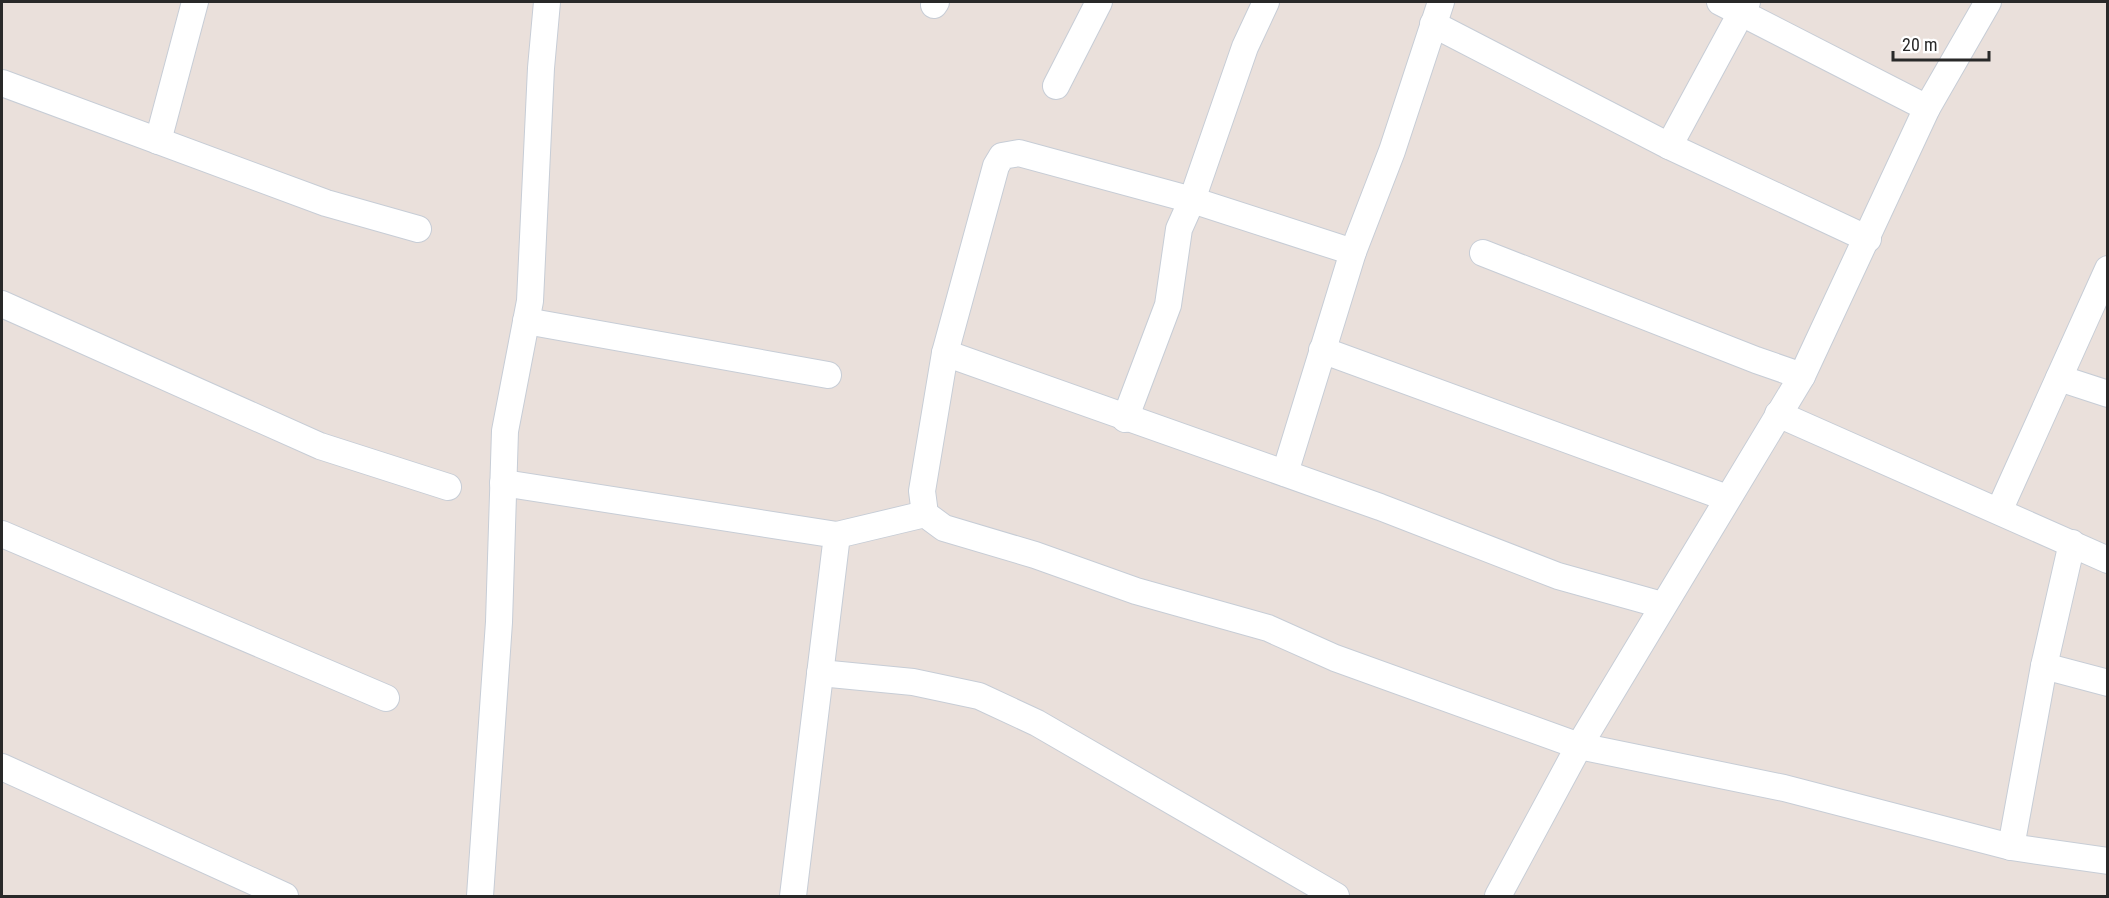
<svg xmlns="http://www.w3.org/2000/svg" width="2109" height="898" font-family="'Roboto Condensed',sans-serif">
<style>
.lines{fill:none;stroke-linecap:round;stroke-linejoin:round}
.minor-casing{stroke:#c7cdd6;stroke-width:28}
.minor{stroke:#fff;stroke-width:26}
</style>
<rect width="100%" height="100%" fill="#eae0db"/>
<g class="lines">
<defs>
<g id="minor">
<polyline points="1720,2 1927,108"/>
<polyline points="934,5 936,2"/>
<polyline points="1433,24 1669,146 1868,239"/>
<polyline points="2,83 326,203 418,229"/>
<polyline points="1056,86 1099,2"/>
<polyline points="158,141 195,2"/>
<polyline points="1669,146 1747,2"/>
<polyline points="1353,252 1192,200 1019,153 1002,156 996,166 945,353 922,491 925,514 944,528 1035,555 1136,591 1268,628 1335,658 1579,746 1784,788 2011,847 2108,861"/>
<polyline points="1483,253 1756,360 1802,376"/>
<polyline points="2,304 320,446 448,487"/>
<polyline points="526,321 828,375"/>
<polyline points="1322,350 1727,498"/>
<polyline points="945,353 1380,507 1558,576 1662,605"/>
<polyline points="2059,378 2108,394"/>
<polyline points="1778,414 2108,560"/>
<polyline points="1125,419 1168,305 1179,229 1192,200 1245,47 1266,2"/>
<polyline points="1285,473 1353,252 1392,151 1441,2"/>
<polyline points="503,483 837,535 793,896"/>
<polyline points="1999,511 2108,269"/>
<polyline points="2,534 386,698"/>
<polyline points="837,535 925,514"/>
<polyline points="2044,666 2108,683"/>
<polyline points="820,673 913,682 979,696 1037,723 1336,896"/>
<polyline points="2,767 285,896"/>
<polyline points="2011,847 2044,666 2072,543"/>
<polyline points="480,896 499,622 505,431 530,301 541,68 547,2"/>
<polyline points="1498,896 1579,746 1802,376 1927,108 1988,2"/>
</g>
</defs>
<use href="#minor" class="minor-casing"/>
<use href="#minor" class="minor"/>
</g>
<rect width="2109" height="898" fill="none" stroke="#292929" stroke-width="6"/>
<path d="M1893 51v9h96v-9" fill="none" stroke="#292929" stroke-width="3"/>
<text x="1902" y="51" font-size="18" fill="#292929" stroke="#ffffff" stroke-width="4.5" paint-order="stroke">20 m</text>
</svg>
